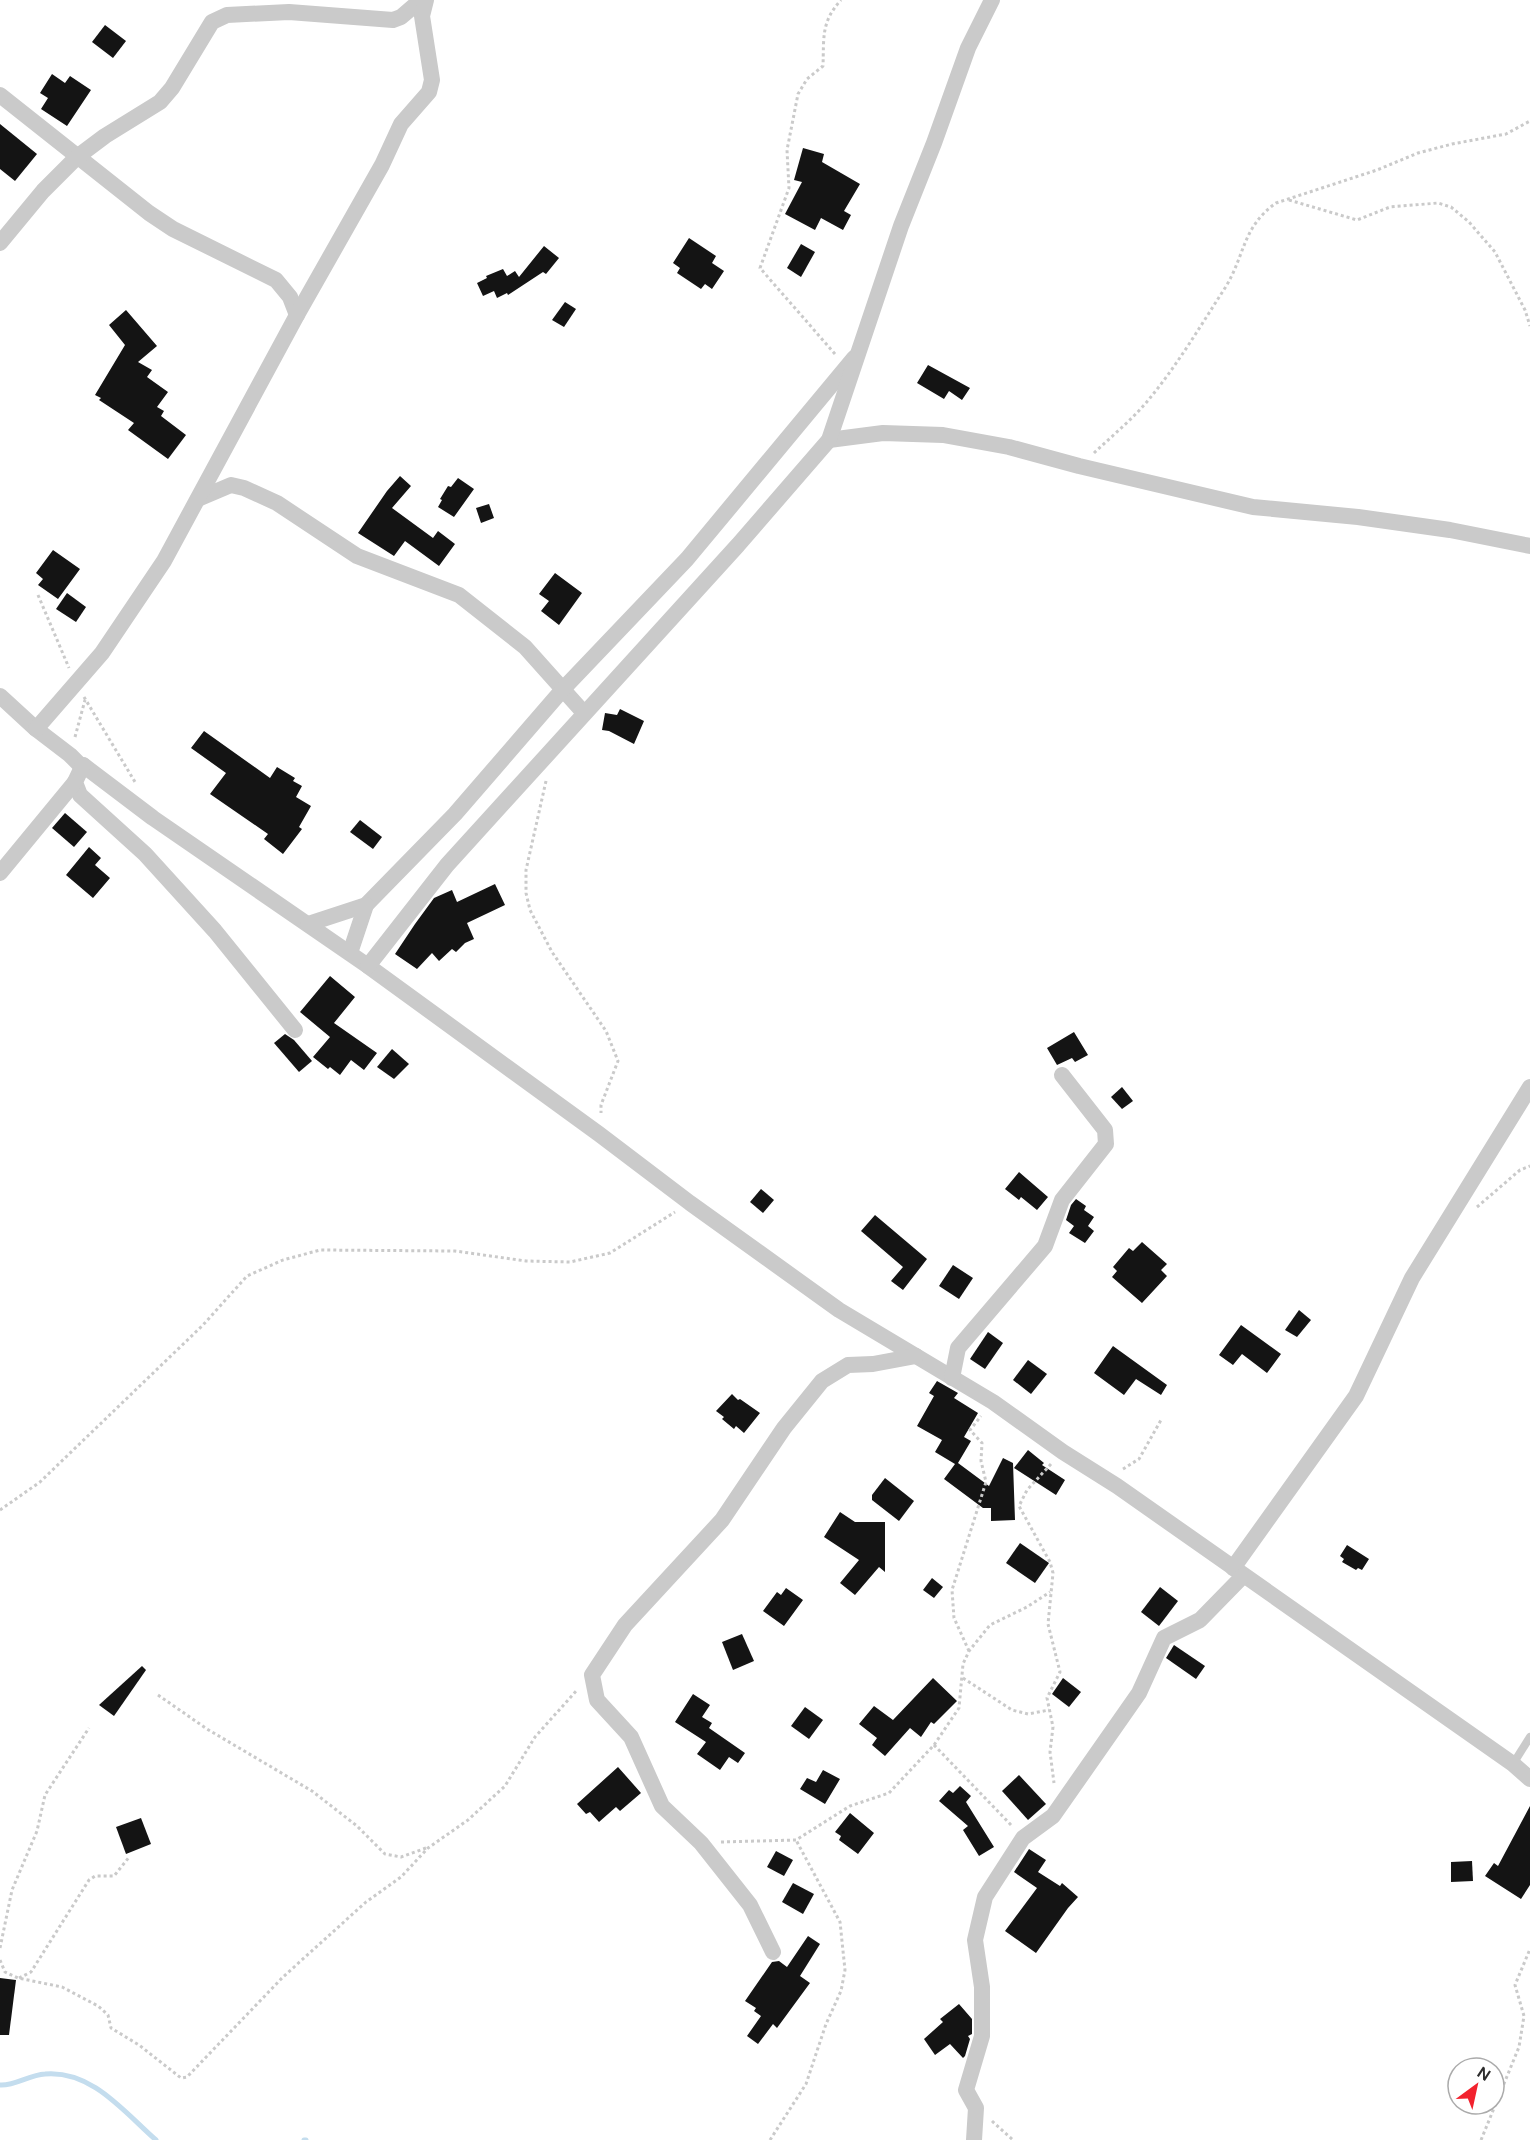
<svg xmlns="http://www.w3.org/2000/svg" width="1530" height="2140" font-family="'DM Sans',sans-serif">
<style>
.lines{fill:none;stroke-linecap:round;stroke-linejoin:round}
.stream{stroke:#c4ddee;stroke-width:5}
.building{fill:#141414}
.path{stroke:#cacaca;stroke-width:3;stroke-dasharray:3 3;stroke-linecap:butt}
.lane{stroke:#cacaca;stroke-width:8}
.street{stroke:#cacaca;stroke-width:16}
</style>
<rect width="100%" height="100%" fill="#fff"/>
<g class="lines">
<g class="stream">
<path d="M0 2085C15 2086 29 2075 45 2074 92 2070 124 2112 156 2140"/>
<polyline points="304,2140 306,2140"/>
</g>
</g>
<g class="building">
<polygon points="105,25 126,41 113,58 92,42"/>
<polygon points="52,74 65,83 70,76 91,90 67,126 41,109 48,98 40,93"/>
<polygon points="0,124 37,154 15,181 0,169"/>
<polygon points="803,148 824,154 822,162 860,184 844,211 851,215 843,230 821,218 815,230 785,214 802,182 794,180"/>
<polygon points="689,238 716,256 712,263 724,271 712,289 705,284 701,289 677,273 680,268 673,263"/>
<polygon points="801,244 815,252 801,277 787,268"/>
<polygon points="544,246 559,258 546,274 543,272 508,295 507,293 497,298 494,291 483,296 477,283 487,278 486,276 503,269 507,276 515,271 519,277"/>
<polygon points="565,302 576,309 564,327 552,320"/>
<polygon points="126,310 157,346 138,362 152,370 147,377 168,392 157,407 164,411 161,416 186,435 168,459 128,430 134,423 99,400 101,398 95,395 125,345 109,325"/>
<polygon points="928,365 970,388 962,400 949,391 944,399 917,383"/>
<polygon points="400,476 411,486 392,508 433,538 438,531 455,544 439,566 405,541 394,556 358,533 387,491"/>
<polygon points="458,478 474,489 454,517 438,507 442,500 440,499 448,486 451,487"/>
<polygon points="489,504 494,518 481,523 476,508"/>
<polygon points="53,550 80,569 58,599 38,585 43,579 36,573"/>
<polygon points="555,573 582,593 559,625 541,611 549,601 539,594"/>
<polygon points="67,593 86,607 76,622 56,609"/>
<polygon points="620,709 644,721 634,744 609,731 602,730 605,713 617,715"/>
<polygon points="204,731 270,778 277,767 295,778 293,781 302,786 296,797 311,806 299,827 302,829 283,854 264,839 268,834 210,794 226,773 191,748"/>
<polygon points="65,813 87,832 74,847 52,828"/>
<polygon points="360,820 382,837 373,849 350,832"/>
<polygon points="89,847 101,858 95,865 110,878 93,898 66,875"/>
<polygon points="495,884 505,905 467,923 474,939 465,943 456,952 452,949 439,961 432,953 417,969 395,954 415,924 434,898 452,890 457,902"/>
<polygon points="330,976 355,997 334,1023 377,1053 364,1070 351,1060 340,1075 330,1067 328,1069 313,1057 330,1037 300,1012"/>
<polygon points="1074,1032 1088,1055 1075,1062 1072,1058 1057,1065 1047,1048"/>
<polygon points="285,1034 294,1040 312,1061 299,1072 274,1043"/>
<polygon points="392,1049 409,1064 394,1079 377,1067"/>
<polygon points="1122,1087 1133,1101 1122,1109 1111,1097"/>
<polygon points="1019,1172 1048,1197 1037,1210 1021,1197 1019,1200 1005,1189"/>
<polygon points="761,1189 774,1200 763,1213 750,1202"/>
<polygon points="1076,1199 1086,1206 1084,1210 1094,1217 1088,1226 1094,1231 1085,1243 1069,1233 1074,1226 1066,1220 1071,1205"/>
<polygon points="875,1215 927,1259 903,1290 891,1281 903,1267 861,1231"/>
<polygon points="1142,1242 1167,1264 1161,1270 1167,1276 1142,1303 1112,1277 1117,1271 1113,1267 1129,1248 1133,1251"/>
<polygon points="953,1265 973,1278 959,1299 939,1286"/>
<polygon points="1299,1310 1311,1320 1297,1337 1285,1330"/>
<polygon points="1241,1325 1281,1354 1267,1373 1242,1354 1233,1365 1219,1355"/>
<polygon points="988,1332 1003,1343 985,1369 970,1359"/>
<polygon points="1113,1346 1167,1385 1161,1395 1136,1379 1124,1395 1094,1373"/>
<polygon points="1028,1360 1047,1374 1031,1394 1013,1380"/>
<polygon points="937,1381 958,1393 954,1398 978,1413 964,1437 971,1441 958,1463 989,1486 1003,1458 1013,1463 1015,1520 991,1521 991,1508 983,1508 944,1479 955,1464 935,1452 942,1440 917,1426 934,1396 929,1393"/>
<polygon points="732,1394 738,1400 740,1399 760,1413 744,1433 736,1426 734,1429 722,1419 724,1417 716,1411"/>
<polygon points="1028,1450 1044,1463 1042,1465 1065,1480 1056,1495 1014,1468"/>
<polygon points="885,1478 914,1501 899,1521 872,1500 872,1495"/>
<polygon points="840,1512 855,1522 885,1522 885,1572 879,1567 855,1595 840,1583 859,1560 824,1537"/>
<polygon points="1020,1543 1049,1563 1035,1583 1006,1563"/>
<polygon points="1347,1545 1369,1559 1362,1570 1358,1568 1356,1570 1342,1562 1344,1559 1340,1556"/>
<polygon points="932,1578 943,1587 934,1598 923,1590"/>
<polygon points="1160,1587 1178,1601 1159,1626 1141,1612"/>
<polygon points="786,1588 803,1600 784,1626 763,1611 777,1592 781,1595"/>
<polygon points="742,1634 754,1661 733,1670 722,1642"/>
<polygon points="1174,1645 1205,1666 1196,1679 1166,1658"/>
<polygon points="142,1666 146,1670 114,1716 99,1705"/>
<polygon points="933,1678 957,1701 934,1724 931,1722 921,1737 910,1728 885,1756 872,1745 877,1738 859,1724 874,1706 893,1720"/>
<polygon points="1063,1678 1081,1692 1069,1707 1052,1694"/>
<polygon points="693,1694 710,1705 702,1717 712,1723 709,1728 745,1753 738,1763 729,1757 720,1770 697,1754 706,1742 675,1722"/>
<polygon points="805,1707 823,1720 809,1739 791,1726"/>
<polygon points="618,1767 641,1793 620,1811 616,1807 599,1822 590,1812 586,1814 577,1804"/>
<polygon points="823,1770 840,1779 825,1804 800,1789 807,1778 816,1782"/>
<polygon points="1019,1775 1046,1804 1028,1820 1002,1791"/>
<polygon points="960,1786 971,1796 966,1802 994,1847 979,1856 963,1830 968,1826 939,1801 949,1790 953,1793"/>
<polygon points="1530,1806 1530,1885 1521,1899 1485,1876 1494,1863 1498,1866"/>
<polygon points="850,1813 874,1833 858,1854 839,1840 841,1836 835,1832"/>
<polygon points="141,1818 151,1844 126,1854 116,1827"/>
<polygon points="1029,1849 1046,1860 1038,1872 1060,1886 1062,1883 1078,1897 1068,1908 1036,1953 1005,1931 1037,1888 1014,1872"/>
<polygon points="776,1851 793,1860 784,1876 767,1867"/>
<polygon points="1472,1861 1473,1881 1451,1882 1451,1862"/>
<polygon points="793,1883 814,1894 803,1914 782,1902"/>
<polygon points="808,1936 820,1944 800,1976 810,1983 777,2028 773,2024 758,2044 747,2036 761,2016 754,2011 756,2008 745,2001 772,1962 779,1961 787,1967"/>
<polygon points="0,1978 16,1980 9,2035 0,2035"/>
<polygon points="959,2004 972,2019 972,2034 968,2036 970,2039 965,2056 963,2058 950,2044 935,2055 924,2039 943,2022 940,2019"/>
</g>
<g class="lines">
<g class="path">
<polyline points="1289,200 1357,220 1390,207 1438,203 1451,207 1469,222 1495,252 1525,310 1530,326"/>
<path d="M835 354 760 268 789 188 787 150 798 94 807 79 823 66C824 37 821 22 841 0"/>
<path d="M1094 453C1113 435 1134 418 1150 398 1178 364 1201 325 1225 288 1245 256 1242 227 1276 203L1377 170 1418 153 1452 144 1506 134 1530 121"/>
<polyline points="38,595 69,668"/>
<polyline points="84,697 135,782"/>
<polyline points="75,737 85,700"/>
<polyline points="546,781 526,870 526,893 530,910 552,952 606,1031 618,1061 601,1105 601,1113"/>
<polyline points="1477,1207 1520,1170 1530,1166"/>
<polyline points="1051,1464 1027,1490 1019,1506 1050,1562 1053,1573 1048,1624 1060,1672 1047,1698 1053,1727 1050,1752 1054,1783"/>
<polyline points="1123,1469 1139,1459 1161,1420"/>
<polyline points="0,1510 40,1482 203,1325 247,1276 283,1260 320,1250 455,1251 526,1261 570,1262 610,1253 675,1212"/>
<polyline points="969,1651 954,1618 952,1590 986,1482 981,1461 982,1443 970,1430 981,1416"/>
<polyline points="963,1678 1012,1710 1028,1714 1049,1710"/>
<polyline points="158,1695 207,1729 312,1791 357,1826 385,1854 401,1857 426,1848"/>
<polyline points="934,1745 1012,1826"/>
<polyline points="721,1842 796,1840 850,1806 889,1793 934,1745 959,1708 963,1664 969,1651 990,1625 1027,1607 1050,1592"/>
<polyline points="0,1948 12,1890 37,1831 45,1795 89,1728"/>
<polyline points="0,1960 5,1972 18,1978 62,1987 98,2006 108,2015 111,2028 139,2045 181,2078 187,2077 283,1977 366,1902 401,1877 428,1848 468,1820 505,1786 535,1737 577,1690"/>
<polyline points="19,1978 31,1972 89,1880 95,1876 114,1876 130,1856"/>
<polyline points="992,2121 1013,2140"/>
<polyline points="770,2140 806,2084 826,2024 841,1991 845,1970 840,1922 796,1840"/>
<polyline points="1481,2140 1519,2047 1524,2016 1515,1985 1530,1949"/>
</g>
<polyline class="lane" points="1513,1764 1530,1737"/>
<g class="street">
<polyline points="0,95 149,213 173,229 276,280 290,297 297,315"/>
<polyline points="0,243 43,191 77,157 105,136 160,102 172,88 212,22 227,15 289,12 393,20 401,17 421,0"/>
<polyline points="829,440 883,433 943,435 1009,447 1079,466 1253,507 1358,517 1450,530 1530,546"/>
<polyline points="198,499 231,485 244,488 277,503 357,556 459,595 525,647 584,713"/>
<polyline points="0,696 36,729 70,755 81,766 83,765 153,818 368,966 599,1134 690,1203 839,1310 993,1402 1063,1452 1117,1486 1513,1764 1530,1779"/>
<polyline points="36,729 102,653 164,561 297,315 382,165 401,124 429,92 432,80 422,16 426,0"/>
<polyline points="83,765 75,782 80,795 145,854 215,931 295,1030"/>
<polyline points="0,873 75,782"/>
<polyline points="308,924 366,905 455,814 564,688 687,559 854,358"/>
<polyline points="350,953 366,905"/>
<polyline points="368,966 447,865 738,545 829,440 901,226 934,143 968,48 992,0"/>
<polyline points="952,1378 958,1348 1045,1246 1062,1200 1106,1144 1105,1130 1062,1075"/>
<polyline points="1233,1568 1356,1396 1412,1278 1530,1087"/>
<polyline points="773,1952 750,1905 701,1843 662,1806 631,1737 597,1700 592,1675 625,1625 722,1520 784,1428 822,1381 848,1365 873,1364 916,1356"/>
<polyline points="974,2140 976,2108 966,2090 982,2036 982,1987 975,1940 985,1897 1023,1838 1053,1816 1139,1693 1164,1638 1200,1620 1243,1576"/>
</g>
</g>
<g transform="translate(1476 2086) rotate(33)"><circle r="28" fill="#ffffff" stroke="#ababab" stroke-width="1.5"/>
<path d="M0-4.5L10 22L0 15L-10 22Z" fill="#f2222e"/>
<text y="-9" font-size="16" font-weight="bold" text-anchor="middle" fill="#2d2d2d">N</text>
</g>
</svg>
